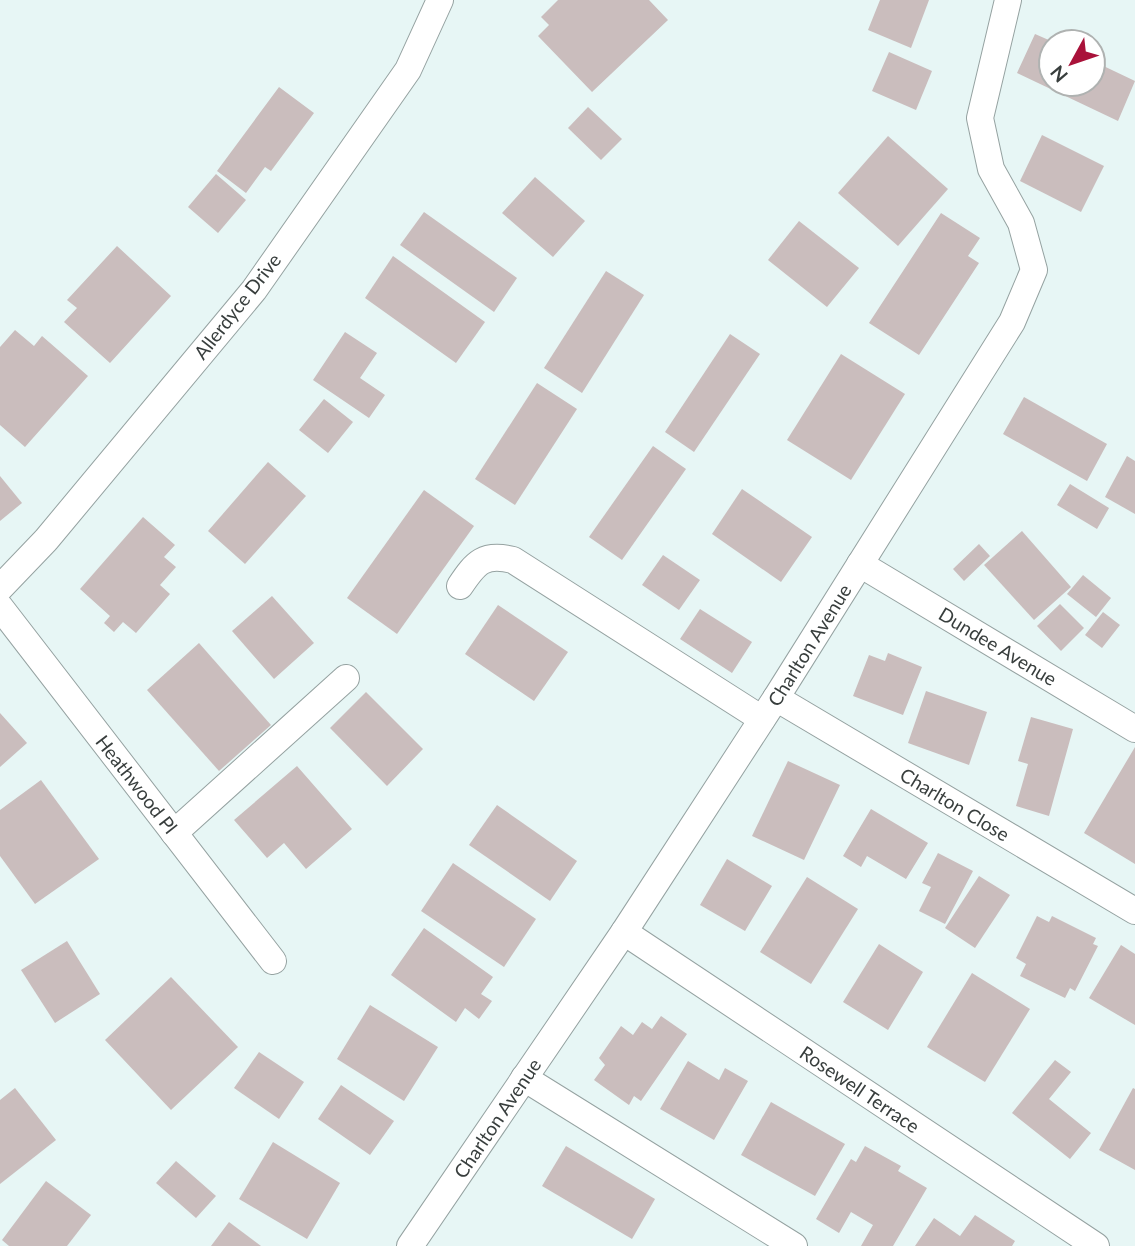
<svg xmlns="http://www.w3.org/2000/svg" width="1135" height="1246" font-family="Lato,sans-serif">
<style>
.building{fill:#cabdbd}
.lines{fill:none;stroke-linecap:round;stroke-linejoin:round}
.street-casing{stroke:#95a2a1;stroke-width:28}
.street{stroke:#fff;stroke-width:26}
.labels{text-anchor:middle;dominant-baseline:central;stroke-width:5;stroke-linejoin:round;paint-order:stroke}
.street-label{font-size:19px;fill:#383e3d;stroke:#fff}
</style>
<rect width="100%" height="100%" fill="#e7f6f5"/>
<g class="building">
<polygon points="558,0 649,0 668,20 592,92 538,36 549,25 541,17"/>
<polygon points="880,0 929,0 911,48 868,30"/>
<polygon points="1035,34 1051,41 1051,84 1093,84 1093,61 1135,81 1118,121 1017,73"/>
<polygon points="889,52 932,71 916,110 872,91"/>
<polygon points="279,87 314,113 271,171 265,167 246,193 217,171"/>
<polygon points="588,107 622,139 601,160 568,128"/>
<polygon points="1042,135 1104,166 1081,212 1020,181"/>
<polygon points="888,136 948,189 898,246 838,193"/>
<polygon points="216,174 246,200 218,233 188,207"/>
<polygon points="535,177 585,221 553,257 502,213"/>
<polygon points="424,212 517,278 494,312 400,245"/>
<polygon points="941,213 980,238 968,256 979,263 919,355 869,323"/>
<polygon points="799,221 859,268 827,307 768,260"/>
<polygon points="117,246 171,296 110,363 64,322 77,308 67,300"/>
<polygon points="393,256 485,322 456,363 365,298"/>
<polygon points="606,271 644,295 582,393 544,368"/>
<polygon points="15,330 34,346 42,336 88,376 25,447 0,425 0,347"/>
<polygon points="345,332 377,353 360,378 385,395 369,418 313,380"/>
<polygon points="730,334 760,354 694,452 665,432"/>
<polygon points="841,354 905,394 851,480 787,440"/>
<polygon points="537,383 577,409 515,505 475,479"/>
<polygon points="1024,397 1107,444 1087,481 1003,434"/>
<polygon points="324,399 353,422 328,453 299,430"/>
<polygon points="653,446 686,469 622,560 589,537"/>
<polygon points="1127,456 1135,461 1135,514 1105,497"/>
<polygon points="268,462 306,496 245,564 208,531"/>
<polygon points="0,476 22,503 0,521"/>
<polygon points="1070,484 1109,508 1097,529 1057,505"/>
<polygon points="742,489 812,537 781,582 712,534"/>
<polygon points="424,490 474,526 397,634 347,598"/>
<polygon points="143,517 175,545 164,557 176,567 160,585 170,594 136,633 123,622 114,632 104,623 110,616 80,589"/>
<polygon points="1022,531 1071,587 1034,620 984,565"/>
<polygon points="979,544 990,556 964,581 953,569"/>
<polygon points="663,555 700,580 679,610 642,585"/>
<polygon points="1083,575 1111,598 1096,617 1067,594"/>
<polygon points="272,596 314,643 274,679 232,631"/>
<polygon points="1060,604 1084,628 1061,651 1037,626"/>
<polygon points="498,605 568,652 534,701 465,654"/>
<polygon points="700,609 752,642 732,673 680,639"/>
<polygon points="1103,612 1120,625 1102,648 1085,635"/>
<polygon points="199,643 271,725 219,771 147,690"/>
<polygon points="888,653 922,667 903,715 853,696 869,655 885,661"/>
<polygon points="926,691 987,712 969,765 908,743"/>
<polygon points="366,692 423,749 387,786 330,728"/>
<polygon points="0,713 27,743 0,767"/>
<polygon points="1031,717 1073,729 1049,816 1016,806 1028,764 1018,761"/>
<polygon points="1135,747 1135,864 1084,833"/>
<polygon points="788,761 840,785 804,860 752,836"/>
<polygon points="297,766 352,829 306,869 284,843 267,858 234,820"/>
<polygon points="41,780 99,859 35,904 0,856 0,810"/>
<polygon points="497,805 577,861 550,901 469,845"/>
<polygon points="871,809 928,843 906,879 867,856 861,867 843,856"/>
<polygon points="938,853 973,871 945,924 919,911 931,887 922,883"/>
<polygon points="727,859 772,886 745,931 700,905"/>
<polygon points="453,863 536,919 504,967 421,911"/>
<polygon points="979,876 1010,895 975,948 945,928"/>
<polygon points="807,877 858,909 811,984 760,952"/>
<polygon points="1037,916 1049,922 1052,916 1096,938 1093,944 1098,946 1075,991 1070,988 1065,998 1020,976 1026,964 1016,958"/>
<polygon points="424,928 493,977 481,994 492,1001 479,1019 465,1008 456,1022 391,975"/>
<polygon points="67,941 100,994 55,1023 21,970"/>
<polygon points="879,944 923,972 888,1030 843,1002"/>
<polygon points="1121,945 1135,954 1135,1025 1089,998"/>
<polygon points="972,973 1030,1009 985,1082 927,1047"/>
<polygon points="171,977 238,1047 171,1110 105,1040"/>
<polygon points="370,1005 438,1047 404,1101 337,1059"/>
<polygon points="661,1016 687,1034 641,1101 634,1096 629,1105 594,1080 605,1065 599,1058 621,1026 633,1035 642,1022 652,1029"/>
<polygon points="259,1052 304,1082 279,1119 234,1088"/>
<polygon points="1055,1060 1071,1072 1049,1099 1091,1133 1070,1159 1012,1113"/>
<polygon points="688,1061 719,1080 725,1068 748,1081 714,1140 660,1109"/>
<polygon points="341,1085 394,1121 370,1155 318,1119"/>
<polygon points="15,1088 56,1140 0,1184 0,1100"/>
<polygon points="1133,1088 1135,1089 1135,1170 1099,1150"/>
<polygon points="771,1102 845,1144 815,1196 741,1155"/>
<polygon points="273,1142 340,1183 307,1239 239,1199"/>
<polygon points="566,1146 655,1199 632,1239 542,1186"/>
<polygon points="865,1146 901,1166 898,1171 927,1188 893,1246 861,1246 873,1225 851,1212 839,1233 816,1219 851,1159 856,1162"/>
<polygon points="176,1161 216,1196 196,1218 156,1183"/>
<polygon points="46,1181 91,1215 67,1246 9,1246 2,1240"/>
<polygon points="975,1215 1015,1241 1012,1246 915,1246 934,1218 960,1236"/>
<polygon points="229,1222 261,1246 211,1246"/>
</g>
<g class="lines">
<defs>
<g id="street">
<polyline points="860,564 1135,729"/>
<path d="M460 586C476 562 484 553 513 560L762 719"/>
<polyline points="0,588 46,540 254,290 408,70 440,0"/>
<polyline points="0,607 273,961"/>
<polyline points="776,698 1135,911"/>
<polyline points="174,833 346,678"/>
<polyline points="624,932 1096,1246"/>
<polyline points="524,1078 794,1246"/>
<polyline points="410,1246 624,932 776,698 1012,322 1034,270 1021,223 991,169 980,118 1008,0"/>
</g>
</defs>
<use href="#street" class="street-casing"/>
<use href="#street" class="street"/>
</g>
<g class="labels">
<g class="street-label">
<text transform="translate(237 306) rotate(-52)">Allerdyce Drive</text>
<text transform="translate(809 645) rotate(-58)">Charlton Avenue</text>
<text transform="translate(998 646) rotate(31)">Dundee Avenue</text>
<text transform="translate(137 784) rotate(52)">Heathwood Pl</text>
<text transform="translate(955 804) rotate(31)">Charlton Close</text>
<text transform="translate(860 1089) rotate(34)">Rosewell Terrace</text>
<text transform="translate(497 1118) rotate(-56)">Charlton Avenue</text>
</g>
</g>
<g transform="translate(1072 63) rotate(230)"><circle r="33" fill="#ffffff" stroke="#afb2b1" stroke-width="2"/>
<path d="M0-5L12 26L0 18L-12 26Z" fill="#a9123a"/>
<text y="-10" font-size="19" font-weight="bold" text-anchor="middle" fill="#383e3d">N</text>
</g>
</svg>
